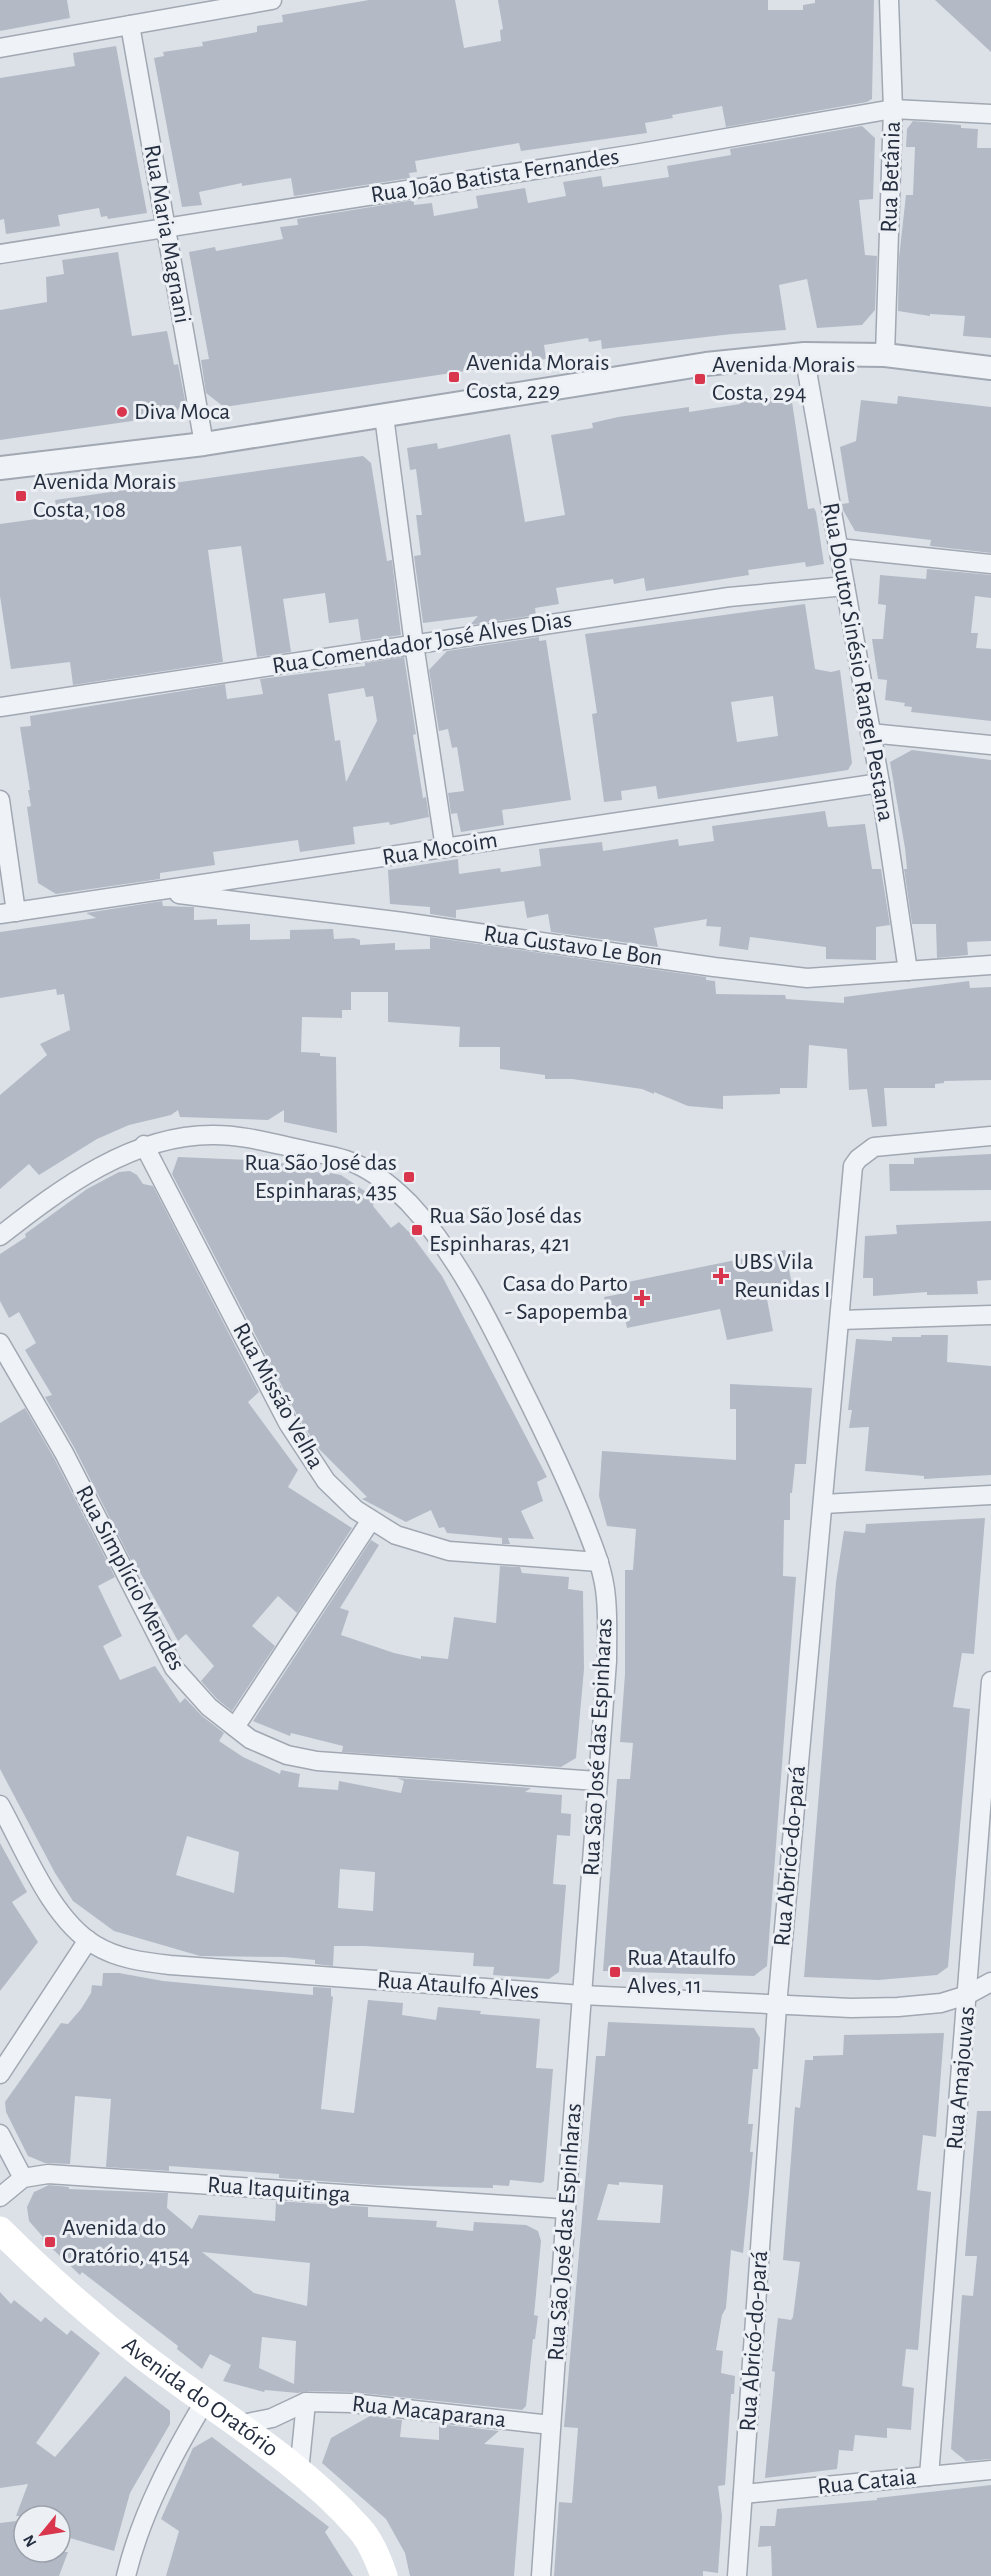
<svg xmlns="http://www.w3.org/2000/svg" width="991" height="2576" font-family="'Alegreya Sans',sans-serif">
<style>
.building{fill:#b3bac5;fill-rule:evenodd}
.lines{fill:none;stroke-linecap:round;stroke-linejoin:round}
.minor-casing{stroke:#a1a8b2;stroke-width:21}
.tertiary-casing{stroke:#a1a8b2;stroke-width:26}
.minor{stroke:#eff2f6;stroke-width:18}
.tertiary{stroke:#eff2f6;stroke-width:22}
.secondary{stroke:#fff;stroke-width:27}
.poi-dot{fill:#d9354d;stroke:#ecf0f5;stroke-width:2}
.labels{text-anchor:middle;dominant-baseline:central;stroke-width:6;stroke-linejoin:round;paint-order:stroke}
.street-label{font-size:24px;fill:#252e3f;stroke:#ecf0f5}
.poi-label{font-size:24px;fill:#252e3f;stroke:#ecf0f5;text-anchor:start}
</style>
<rect width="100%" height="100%" fill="#dce1e8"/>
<g class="building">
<polygon points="0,0 67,0 70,18 0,31"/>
<polygon points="369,0 455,0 464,48 501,41 500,30 503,29 498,0 768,0 768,10 803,10 803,5 815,3 815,0 874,0 872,99 867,102 726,127 722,106 672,115 673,118 645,123 647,133 521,151 519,143 415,161 417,172 409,173 410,178 294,196 291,178 242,186 242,183 199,192 202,205 182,207 154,58 164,56 163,52 203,46 202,42 257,32 257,26 283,22 282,15"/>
<polygon points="935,0 991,0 991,52 962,25"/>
<polygon points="116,46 147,213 108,219 107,216 101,217 99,208 58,215 60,226 6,234 4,219 0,220 0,78 75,66 73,53"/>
<polygon points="913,121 961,125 961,128 978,129 977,148 991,148 991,338 963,336 965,316 930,314 930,316 898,311 899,258 906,195 913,195 915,147 906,147 907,129"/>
<polygon points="862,126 875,138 873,199 859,200 865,255 877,256 875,310 862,325 817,328 807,279 779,285 786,330 732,334 602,349 601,340 589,342 588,338 544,345 546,359 224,407 206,393 201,360 209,359 189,252 215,247 216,251 283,239 280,227 298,225 297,219 414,200 414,205 432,203 434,216 478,208 476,196 525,188 528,203 566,196 563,182 601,176 603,187 669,177 667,166 731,155 730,149"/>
<polygon points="118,252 132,336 167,331 174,365 178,364 185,400 174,415 0,440 0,310 47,302 46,277 64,274 62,260"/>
<polygon points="791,395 808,509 814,508 816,512 824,564 806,567 805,562 748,570 749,575 646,591 644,578 614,584 613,579 556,588 559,604 535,608 536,615 470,625 478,616 423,623 414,556 421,555 416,515 422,515 416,469 410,470 407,448 437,443 438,449 510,434 525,522 565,515 551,435 593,428 592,423 618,417 689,407 689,412 740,404 740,400"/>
<polygon points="898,396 991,407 991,553 930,546 931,540 855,531 843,510 842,504 849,503 840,447 856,441 861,400 897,404"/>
<polygon points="363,456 371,463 387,561 392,560 401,635 361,641 358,619 329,623 325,593 283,599 291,652 257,657 241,546 208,550 223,662 73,685 70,662 11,669 0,596 0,524 58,516 55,500"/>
<polygon points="927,569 991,575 991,598 975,596 971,633 978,633 976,648 991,649 991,721 911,712 912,707 904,706 905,703 885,700 887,680 878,679 872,639 883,639 886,605 878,604 880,575 926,579"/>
<path d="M805 604 815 669 831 672 840 670 852 763 848 770 658 799 656 786 621 791 622 800 604 802 592 714 597 713 585 634ZM773 696 778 736 737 742 731 702Z"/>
<polygon points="539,637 539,641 546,640 571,800 502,810 504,825 461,832 457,813 451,814 448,793 464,791 457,747 452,748 448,729 439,731 429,670 447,651"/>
<path d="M404 657 416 734 413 735 423 798 426 797 429 817 390 825 389 822 353 827 355 844 300 852 298 840 213 852 215 865 160 873V879L56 894 38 883 27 807 31 806 28 790H30L20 727 31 726 30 716 225 684 227 699 263 694 260 679 365 666V663ZM364 688 366 697 373 696 377 721 346 782 340 740 335 741 328 694Z"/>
<polygon points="912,750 991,760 991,941 967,942 968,955 937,958 936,924 912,924 904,869 907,869 905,848 890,762"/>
<polygon points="825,811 828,827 865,824 872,869 881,869 890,925 876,927 876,960 826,959 826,947 750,937 748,950 719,946 721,927 706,926 707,919 654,928 658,947 551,932 548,914 527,918 524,901 456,910 456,918 430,914 430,907 390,904 388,870 458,859 459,874 500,868 501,872 541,866 539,849 602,842 603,851 678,839 679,846 714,841 712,826"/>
<polygon points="162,901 163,906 194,907 194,920 217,919 217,925 250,924 250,940 290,939 290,930 333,929 334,939 354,938 360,940 360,945 395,943 395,950 430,949 430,937 706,977 706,980 715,981 716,994 785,995 786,999 844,1003 844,997 969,981 970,988 991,987 991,1080 944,1081 944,1083 935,1084 935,1088 884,1088 887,1126 872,1127 867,1089 849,1090 847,1049 809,1045 807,1088 780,1088 780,1094 723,1096 723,1109 688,1106 654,1092 654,1094 642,1089 572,1079 545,1079 545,1075 500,1069 500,1047 459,1047 460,1027 388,1022 388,992 351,992 351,1010 342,1010 342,1018 302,1017 301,1052 320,1053 320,1056 336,1057 337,1133 284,1122 284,1110 268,1120 180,1117 178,1110 171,1115 129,1125 97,1139 39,1175 29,1164 0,1189 0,1095 47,1055 40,1044 70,1030 64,994 57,995 56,989 0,998 0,932 96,918 86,913"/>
<polygon points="991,1154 991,1190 890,1191 889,1164 914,1164 914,1158"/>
<polygon points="178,1157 273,1161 329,1175 330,1173 341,1175 375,1198 373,1206 391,1228 399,1222 410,1233 442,1276 547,1477 537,1482 543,1501 521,1511 534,1539 508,1538 510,1544 502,1544 502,1538 447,1533 444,1527 439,1528 431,1510 406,1522 362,1499 367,1497 319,1449 298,1417 172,1174"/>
<polygon points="130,1171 137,1175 143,1184 153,1186 259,1392 248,1402 298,1470 288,1487 352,1528 297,1613 278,1596 252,1626 275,1646 232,1711 217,1699 201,1681 214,1666 186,1634 178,1641 136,1565 134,1566 74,1447 45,1397 52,1395 25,1350 36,1343 19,1312 9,1318 0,1301 0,1254 26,1237 25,1234 87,1189 119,1172"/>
<polygon points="991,1221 991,1280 977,1281 978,1294 927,1295 927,1292 873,1296 873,1278 863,1278 865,1236 897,1234 896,1225"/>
<polygon points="785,1250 794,1294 767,1299 773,1331 727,1340 720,1309 627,1328 625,1318 609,1321 604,1297 620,1294 618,1284"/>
<polygon points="921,1335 948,1335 947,1362 991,1366 991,1475 924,1479 924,1476 865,1471 869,1427 849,1428 852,1410 848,1410 856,1339 892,1341 892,1337 921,1337"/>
<polygon points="730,1384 812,1388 806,1464 795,1464 792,1493 790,1493 790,1520 784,1520 783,1576 796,1577 767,1966 754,1976 603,1971 617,1779 630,1779 633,1743 620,1742 625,1674 625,1570 633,1570 636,1529 607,1526 599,1496 602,1451 736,1460 736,1409 730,1409"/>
<path d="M25 1408 54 1458 115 1577 98 1586 122 1636 103 1646 120 1680 155 1666 180 1703 185 1698 202 1716 224 1733 219 1741 243 1757 280 1774 281 1770 300 1774 298 1787 338 1790 339 1781 401 1793 404 1781 397 1778 531 1788 525 1792 562 1795 561 1813 571 1814 570 1836 557 1835 553 1884 566 1885 559 1972 549 1979 493 1975 494 1967 473 1966 474 1953 365 1946H334L333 1966 315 1964V1960L284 1957 200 1956 114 1931 73 1901 55 1873 0 1769V1423ZM187 1836 239 1852 234 1893 176 1875ZM340 1869 375 1872 373 1911 338 1908Z"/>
<polygon points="985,1518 974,1654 962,1653 953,1707 970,1709 948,1967 937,1975 878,1980 804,1977 836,1582 844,1531 865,1533 866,1524"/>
<polygon points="371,1540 379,1545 340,1608 349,1611 341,1635 394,1653 421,1659 421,1656 448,1659 454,1617 496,1623 500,1566 520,1567 522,1573 569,1577 568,1589 583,1591 584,1669 576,1758 561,1767 342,1752 343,1746 291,1733 290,1736 253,1721"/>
<polygon points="0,1843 27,1892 12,1902 38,1942 0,1991"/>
<polygon points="103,1973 119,1973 163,1981 313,1995 313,1987 331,1988 331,1996 333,1997 321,2109 354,2113 368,2000 403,2003 402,2015 436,2020 438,2007 481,2011 480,2014 540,2019 536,2068 553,2069 544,2181 541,2183 510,2180 509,2186 493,2185 493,2188 376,2185 279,2178 279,2174 169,2166 169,2171 106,2167 111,2099 75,2096 70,2164 45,2163 28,2156 6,2112 5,2102 61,2023 68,2024 81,2009 91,1993 92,1985 102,1986"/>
<path d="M608 2022 754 2028 760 2038 758 2069H753L748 2124H753L750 2152H753L743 2253 731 2250 726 2308 722 2315 716 2350 723 2351 721 2373 735 2376 734 2394H731L725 2485 718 2486 722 2516 718 2573 703 2571V2576H554L559 2502 572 2503 578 2428 564 2427 596 2056H605ZM619 2182 663 2185 660 2223 597 2220 608 2184 619 2185Z"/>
<polygon points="944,2033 936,2137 923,2135 917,2190 931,2192 918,2350 906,2349 902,2386 914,2388 911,2430 887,2428 887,2438 855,2435 853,2451 839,2450 837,2469 765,2478 775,2372 772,2371 778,2318 791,2320 793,2317 800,2262 783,2260 795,2107 800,2108 805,2060 813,2060 813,2056 843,2055 844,2035"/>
<polygon points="977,2111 991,2111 991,2459 966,2461 951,2449 962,2295 973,2296 977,2256 965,2256"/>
<path d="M49 2185 69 2187V2189L168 2193 167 2208 192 2229 199 2215 275 2221 276 2201 368 2207V2217L437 2221 436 2227 473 2231 474 2222 526 2225 538 2231 541 2241 534 2315 538 2316 535 2339H533L526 2406 522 2410 352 2392 306 2391 298 2393 265 2390 264 2392 223 2381 231 2365 210 2354 202 2369 177 2349 178 2346 82 2272 80 2275 42 2239 43 2237 29 2221 27 2207 34 2192ZM202 2252 310 2263 307 2306 254 2293ZM262 2337 296 2341 294 2384 259 2368Z"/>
<polygon points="0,2292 11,2304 14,2300 41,2322 45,2317 67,2335 71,2330 100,2353 36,2443 55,2457 125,2376 170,2411 170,2424 130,2493 114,2551 60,2535 60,2516 16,2516 28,2484 0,2488"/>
<polygon points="370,2416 402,2420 400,2437 439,2440 439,2424 499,2431 484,2444 524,2448 514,2576 410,2576 405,2553 386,2519 322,2463 331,2438"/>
<polygon points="212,2437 329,2527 325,2532 353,2576 166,2576 179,2531 161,2519 193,2448"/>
<polygon points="991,2485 991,2576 772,2576 771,2546 758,2547 760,2526 775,2526 777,2509 877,2500 877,2498"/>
<polygon points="24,2520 24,2552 68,2552 59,2576 0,2576 0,2523"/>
</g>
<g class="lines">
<defs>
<g id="minor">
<polyline points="130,25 204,444"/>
<polyline points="0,48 272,0"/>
<polyline points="0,254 635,154 893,109 991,114"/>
<polyline points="804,354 880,783 908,971"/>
<polyline points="885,355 893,109 889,0"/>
<polyline points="384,416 414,644 445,848"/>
<polyline points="838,548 991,564"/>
<polyline points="0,707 729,597 845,586"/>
<polyline points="870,733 991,745"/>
<polyline points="0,800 16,912"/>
<polyline points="179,894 403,922 714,967 807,978 991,965"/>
<polyline points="0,914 880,783"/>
<polyline points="144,1145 288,1423 326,1481 356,1510 396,1535 449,1551 599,1562"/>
<path d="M0 1236C61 1188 133 1134 214 1135 243 1135 271 1143 299 1149 315 1153 331 1155 346 1160 370 1168 392 1186 409 1203 458 1255 491 1325 522 1388 544 1432 565 1475 583 1520 593 1545 604 1571 606 1598 608 1619 607 1640 607 1661L566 2209 541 2576"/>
<polyline points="840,1320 991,1315"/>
<polyline points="0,1343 64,1453 174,1668 209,1707 250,1739 287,1755 317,1761 597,1781"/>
<polyline points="823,1504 991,1495"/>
<polyline points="235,1727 371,1520"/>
<path d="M0 1805C24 1848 51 1919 95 1945 118 1959 144 1962 170 1965L582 1995 851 2008 898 2007 941 2003 967 1995 991 1982"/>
<polyline points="0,2074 88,1940"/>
<polyline points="0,2134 23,2178"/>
<polyline points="0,2197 23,2178 48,2174 566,2209"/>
<polyline points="238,2425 272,2418 306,2402 352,2403 551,2425"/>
<polyline points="299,2472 306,2402"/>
<polyline points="929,2476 991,1681"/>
<polyline points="743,2494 991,2470"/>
<path d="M126 2576C141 2514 172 2456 205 2401"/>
<polyline points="737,2576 777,2006 853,1166 858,1159 874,1147 991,1136"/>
</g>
<polyline id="tertiary" points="0,468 204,444 706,364 804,354 885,355 991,368"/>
</defs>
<use href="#minor" class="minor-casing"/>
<use href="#tertiary" class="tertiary-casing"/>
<use href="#minor" class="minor"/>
<use href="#tertiary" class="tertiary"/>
<path class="secondary" id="s1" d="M0 2230C45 2275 94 2318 144 2357 216 2412 298 2459 359 2528 371 2541 378 2559 384 2576"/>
</g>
<g class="poi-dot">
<rect x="448" y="371" width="12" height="12" rx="3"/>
<rect x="694" y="373" width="12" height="12" rx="3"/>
<circle cx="122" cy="412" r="6"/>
<rect x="15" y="490" width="12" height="12" rx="3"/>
<rect x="403" y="1171" width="12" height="12" rx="3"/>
<rect x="411" y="1224" width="12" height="12" rx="3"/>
<path d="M718 1267h6v6h6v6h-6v6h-6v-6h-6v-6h6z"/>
<path d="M639 1289h6v6h6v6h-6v6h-6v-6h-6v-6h6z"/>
<rect x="609" y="1966" width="12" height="12" rx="3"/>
<rect x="44" y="2236" width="12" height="12" rx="3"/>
</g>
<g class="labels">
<g class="street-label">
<text transform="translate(495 176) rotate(-9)">Rua João Batista Fernandes</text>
<text transform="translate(891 177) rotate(-88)">Rua Betânia</text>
<text transform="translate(167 234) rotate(80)">Rua Maria Magnani</text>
<text transform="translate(422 643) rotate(-9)">Rua Comendador José Alves Dias</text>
<text transform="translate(858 662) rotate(80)">Rua Doutor Sinésio Rangel Pestana</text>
<text transform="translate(440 849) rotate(-9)">Rua Mocoim</text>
<text transform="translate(573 946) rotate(8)">Rua Gustavo Le Bon</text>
<text transform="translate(278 1396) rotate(61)">Rua Missão Velha</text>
<text transform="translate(130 1578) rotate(62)">Rua Simplício Mendes</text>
<text transform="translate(598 1747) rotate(-87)">Rua São José das Espinharas</text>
<text transform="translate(790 1856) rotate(-85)">Rua Abricó-do-pará</text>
<text transform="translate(458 1986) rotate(4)">Rua Ataulfo Alves</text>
<text transform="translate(961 2078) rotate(-85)">Rua Amajouvas</text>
<text transform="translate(279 2190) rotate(4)">Rua Itaquitinga</text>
<text transform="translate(565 2232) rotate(-86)">Rua São José das Espinharas</text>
<text transform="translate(754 2341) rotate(-86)">Rua Abricó-do-pará</text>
<text stroke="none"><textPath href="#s1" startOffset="261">Avenida do Oratório</textPath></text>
<text transform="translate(429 2412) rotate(6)">Rua Macaparana</text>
<text transform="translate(867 2482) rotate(-6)">Rua Cataia</text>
</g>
<g class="poi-label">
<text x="466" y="363">Avenida Morais<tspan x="466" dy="28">Costa, 229</tspan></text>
<text x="712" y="365">Avenida Morais<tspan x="712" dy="28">Costa, 294</tspan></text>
<text x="134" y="412">Diva Moca</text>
<text x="33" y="482">Avenida Morais<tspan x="33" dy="28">Costa, 108</tspan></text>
<text x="397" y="1163" text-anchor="end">Rua São José das<tspan x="397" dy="28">Espinharas, 435</tspan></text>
<text x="429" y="1216">Rua São José das<tspan x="429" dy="28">Espinharas, 421</tspan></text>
<text x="734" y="1262">UBS Vila<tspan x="734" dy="28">Reunidas I</tspan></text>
<text x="628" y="1284" text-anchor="end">Casa do Parto<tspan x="628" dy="28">- Sapopemba</tspan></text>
<text x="627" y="1958">Rua Ataulfo<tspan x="627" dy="28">Alves, 11</tspan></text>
<text x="62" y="2228">Avenida do<tspan x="62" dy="28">Oratório, 4154</tspan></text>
</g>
</g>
<g transform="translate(42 2534) rotate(240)"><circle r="28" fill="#ecf0f5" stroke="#9ca2ac" stroke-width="1.5"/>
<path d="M0-4.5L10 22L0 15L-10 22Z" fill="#d9354d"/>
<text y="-9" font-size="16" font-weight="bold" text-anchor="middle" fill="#252e3f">N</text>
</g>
</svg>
